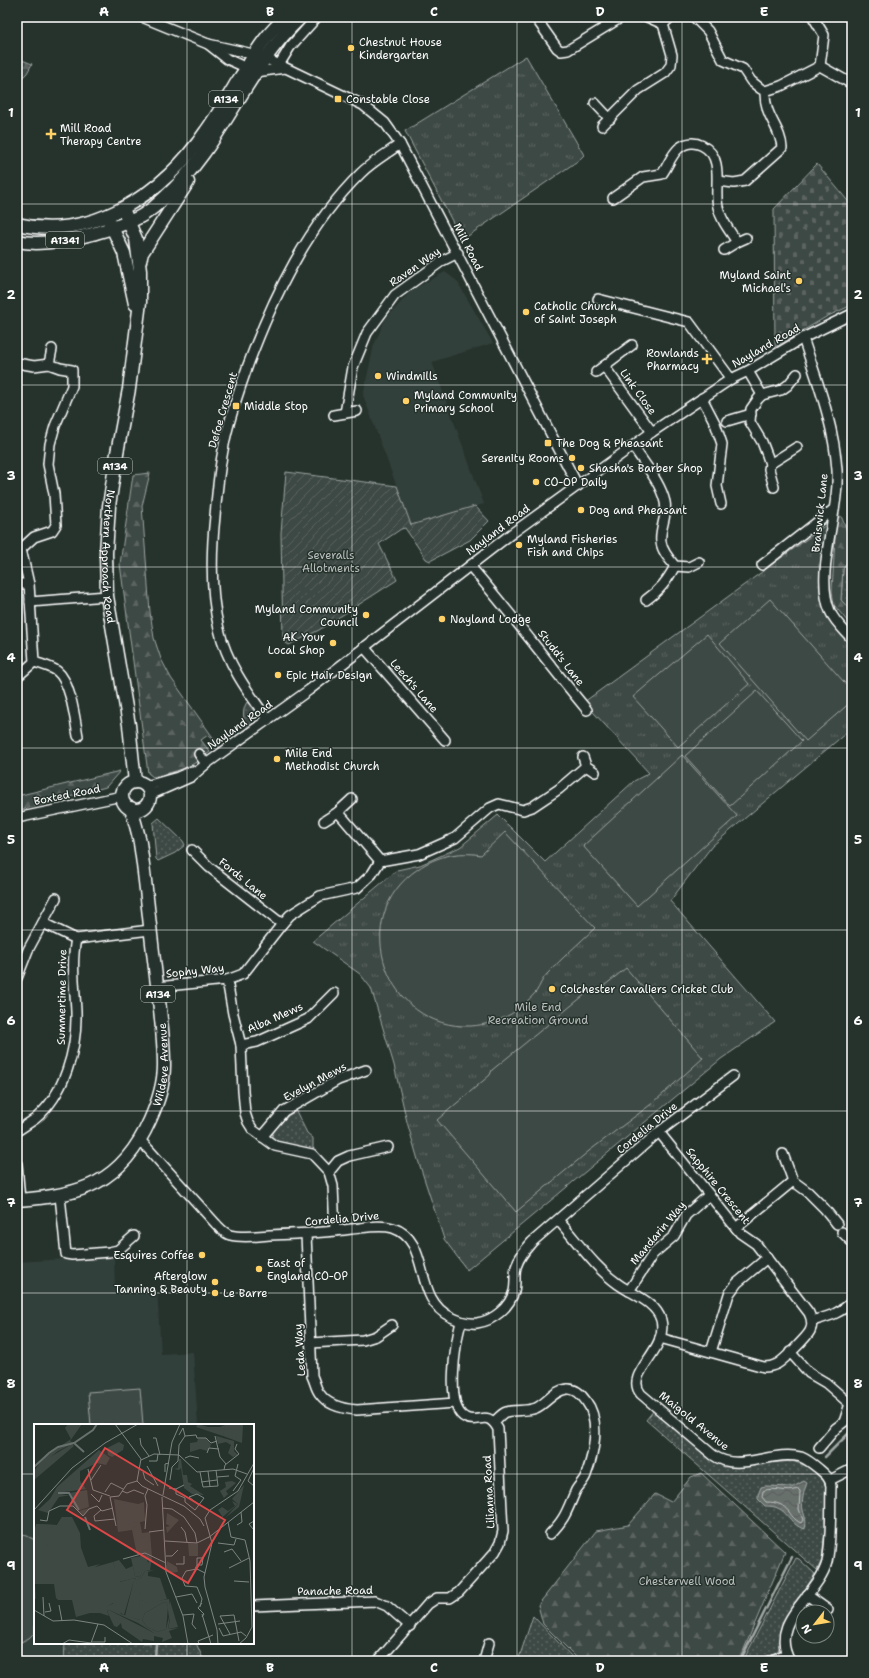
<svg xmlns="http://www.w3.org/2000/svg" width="869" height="1678" font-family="'Shantell Sans',sans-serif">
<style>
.built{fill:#333f3a}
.grass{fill:url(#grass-dots);stroke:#9ea4a2}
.forest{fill:url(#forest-firs);stroke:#9ea4a2}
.cemetery{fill:url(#cemetery-stones);stroke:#9ea4a2}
.park{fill:url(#park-tufts);stroke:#9ea4a2}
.garden{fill:url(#garden-furrows);stroke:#9ea4a2}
.pitch{fill:#3e4944;stroke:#9ea4a2}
.water{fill:url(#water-waves);stroke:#a4a9a7}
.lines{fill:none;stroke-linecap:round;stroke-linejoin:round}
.shore{stroke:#c2c6c4;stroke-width:1}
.stream{stroke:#a4a9a7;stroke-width:2.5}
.minor-casing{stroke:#fff;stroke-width:12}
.major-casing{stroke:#fff;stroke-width:15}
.minor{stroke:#26332d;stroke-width:9}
.major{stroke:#26332d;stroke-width:12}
.grid{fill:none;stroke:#fff;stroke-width:1;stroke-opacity:0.55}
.poi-dot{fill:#ffd166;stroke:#26332d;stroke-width:1.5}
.labels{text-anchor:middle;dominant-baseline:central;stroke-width:3;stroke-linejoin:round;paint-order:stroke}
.shield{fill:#26332d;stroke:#bec2c0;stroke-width:1}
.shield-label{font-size:10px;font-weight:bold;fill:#fff}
.poi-label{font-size:11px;fill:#fff;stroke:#26332d;text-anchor:start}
.street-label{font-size:11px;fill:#fff;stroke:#26332d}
.park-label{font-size:11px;fill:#bbbfbe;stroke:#26332d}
.inset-river{fill:none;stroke:#67706c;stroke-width:2}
.inset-road{fill:none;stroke:#7d8581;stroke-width:1}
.view{fill:#dc4848;fill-opacity:0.15;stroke:#dc4848;stroke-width:2}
.inset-edge{fill:none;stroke:#fff;stroke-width:2}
.neatline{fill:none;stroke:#fff;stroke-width:1.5}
.grid-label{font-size:13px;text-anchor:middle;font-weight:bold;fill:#fff}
</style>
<defs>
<pattern id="grass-dots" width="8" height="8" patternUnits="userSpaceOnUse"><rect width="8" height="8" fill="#3e4944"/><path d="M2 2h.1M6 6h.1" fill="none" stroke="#5b6460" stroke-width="1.8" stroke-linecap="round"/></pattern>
<pattern id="forest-firs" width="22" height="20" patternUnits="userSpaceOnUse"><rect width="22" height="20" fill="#3e4944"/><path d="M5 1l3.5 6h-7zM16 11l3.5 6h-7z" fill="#5b6460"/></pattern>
<pattern id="cemetery-stones" width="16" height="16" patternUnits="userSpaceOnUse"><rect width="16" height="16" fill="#3e4944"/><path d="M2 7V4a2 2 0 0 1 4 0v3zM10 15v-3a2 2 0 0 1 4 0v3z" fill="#5b6460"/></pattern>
<pattern id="park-tufts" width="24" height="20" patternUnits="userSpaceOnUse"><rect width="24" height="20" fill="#3e4944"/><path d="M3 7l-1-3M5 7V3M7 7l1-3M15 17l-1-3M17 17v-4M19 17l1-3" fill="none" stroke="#5b6460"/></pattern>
<pattern id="garden-furrows" width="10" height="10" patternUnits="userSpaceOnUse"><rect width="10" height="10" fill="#3e4944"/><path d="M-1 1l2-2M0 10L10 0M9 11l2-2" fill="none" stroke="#5b6460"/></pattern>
<pattern id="water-waves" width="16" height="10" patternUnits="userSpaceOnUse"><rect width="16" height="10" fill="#67706c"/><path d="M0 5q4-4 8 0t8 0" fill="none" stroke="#575a59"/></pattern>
</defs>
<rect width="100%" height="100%" fill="#26332d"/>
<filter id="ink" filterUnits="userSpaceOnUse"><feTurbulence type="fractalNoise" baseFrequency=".025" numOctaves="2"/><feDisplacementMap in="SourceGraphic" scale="8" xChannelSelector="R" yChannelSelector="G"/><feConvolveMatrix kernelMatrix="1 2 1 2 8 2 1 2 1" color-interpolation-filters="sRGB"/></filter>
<g filter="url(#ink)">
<g class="built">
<polygon points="445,272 457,281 493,343 432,362 484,504 411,525 363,395 374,345 385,320 412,290"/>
<polygon points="114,1256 115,1292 157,1289 161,1354 193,1352 198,1425 35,1425 35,1643 65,1643 64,1661 17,1661 17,1262"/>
</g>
<g class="grass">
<polygon points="852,554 852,612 841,600 843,569"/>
<path d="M247 702C256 713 259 717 246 726 243 718 242 710 247 702Z"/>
<polygon points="159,818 183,841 185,845 175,853 158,861 156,859 153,823"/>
<path d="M296 1111 307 1133 313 1138V1151L279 1142 272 1138C272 1126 287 1116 296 1111Z"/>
<polygon points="654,1410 724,1467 792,1461 807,1466 826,1482 828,1491 825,1522 827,1526 826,1536 824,1538 822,1560 817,1570 646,1420"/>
<polygon points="796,1558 799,1559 815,1574 782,1625 780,1632 779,1648 778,1651 759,1661 743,1661"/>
<polygon points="533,1616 576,1661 518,1661"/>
<polygon points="65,1643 196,1643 204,1661 64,1661"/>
</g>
<g class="forest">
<polygon points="17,58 32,64 27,73 23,77 17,75"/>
<path d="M150 473 142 506 150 612 154 638 161 659 171 678 219 746 218 747 208 735 201 740 210 752 206 755 199 748 195 751 198 761C185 770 168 773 153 777L148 773 120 564 133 475Z"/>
<polygon points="841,516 847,531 852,529 852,554 843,569 841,600 852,612 852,627 834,605 832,591 836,519"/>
<polygon points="120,771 106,787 17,811 17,796"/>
<polygon points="701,1473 785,1552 739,1661 580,1661 543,1624 538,1605 596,1531 628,1525 655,1494 671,1502 691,1477"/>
</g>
<polygon class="cemetery" points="817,164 852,206 852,305 826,317 775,347 774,209"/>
<g class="park">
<polygon points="526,56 584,155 579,160 462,240 405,131"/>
<path d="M826 525C823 553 813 587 826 613 830 623 845 635 852 643V728L712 846 670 901 775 1022 721 1059 467 1270 444 1239 418 1160 407 1122 394 1065 371 988 360 974 313 941 397 870 420 865 460 847 498 815 545 862 634 781 649 773 584 702Z"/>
</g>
<polygon class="garden" points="286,472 397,486 411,525 475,506 489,521 470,540 430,561 426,559 405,528 401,529 379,544 397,580 319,630 289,645 283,641 281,533"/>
<g class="pitch">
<polygon points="770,599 852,691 852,701 806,741 720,643"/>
<polygon points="707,634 749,684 678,747 633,697"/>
<polygon points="757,691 802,741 730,806 685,756"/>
<polygon points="682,755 737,816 637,906 583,846"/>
<path d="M505 832 595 928C579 943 562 958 547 974 542 979 540 986 536 992 529 1000 520 1008 511 1014 499 1021 485 1025 471 1026 386 1030 346 917 418 869 436 856 459 851 481 855Z"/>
<polygon points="626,968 703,1058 654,1102 589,1151 516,1212 437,1120 490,1075 492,1070 593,988 599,990"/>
<polygon points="140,1388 143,1425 91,1425 88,1392"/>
<polygon points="17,1531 35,1540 35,1632 29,1638 17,1644"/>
</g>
<path class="water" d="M804 1481 807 1483C804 1490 801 1502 803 1510 805 1518 807 1520 805 1529 787 1525 789 1505 765 1506L758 1499V1495L761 1487 766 1486 793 1487Z"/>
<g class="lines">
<path class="shore" d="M798 1489 800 1491 799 1509 803 1520 801 1523C787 1517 791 1502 766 1502L762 1497 763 1491C774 1486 787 1494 798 1489Z"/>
<g class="stream">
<polyline points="825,1457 852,1430"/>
<polyline points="147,1661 155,1659 156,1643"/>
<polyline points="740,1661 792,1557"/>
</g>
<defs>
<g id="minor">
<polyline points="142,17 208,44 227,59 256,72 285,68"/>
<polyline points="535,17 557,48 561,51 568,50 622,17"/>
<polyline points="647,17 663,24 671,17"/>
<polyline points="694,17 708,31 723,60 743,69 751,81 761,89 765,91 781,86 820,66 852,84"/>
<polyline points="813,17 824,35 820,66"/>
<polyline points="208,44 253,54 265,58 363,105 385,123 400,144 578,486"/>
<polyline points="279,65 290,47 317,17"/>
<polyline points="595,103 610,119"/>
<polyline points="602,126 638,90 665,73 671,65 672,55 663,24"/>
<path d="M718 181 734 183 745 181 782 148C781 127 764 117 765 91"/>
<path d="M613 198 643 177 662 174C668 166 671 155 679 148 694 136 713 148 716 164 719 179 715 193 718 207 721 221 730 231 737 242L746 238"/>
<polyline points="724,250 737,242"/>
<polyline points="598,299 689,322 731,379"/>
<path d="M803 338C817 381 834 424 837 470 840 512 814 573 830 611 834 621 845 631 852 639"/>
<polyline points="632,345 604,366 652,432"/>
<polyline points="17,363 34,366 49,364 60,368 72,370 72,386 55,426 50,444 48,464 54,494 56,525 52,531 34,537 21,549"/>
<polyline points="49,364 52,349"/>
<polyline points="748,371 762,395"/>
<polyline points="596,372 604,366"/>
<polyline points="702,398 715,423 722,444 717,486 721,504"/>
<polyline points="345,413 353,367 367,333 395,295 442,261 458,253"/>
<polyline points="334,415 357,411"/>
<polyline points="727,421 751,414"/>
<path d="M633 446C644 464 660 481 665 502 668 516 659 528 661 542 662 551 669 559 675 566L689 567 699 562"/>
<polyline points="770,464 797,447"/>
<polyline points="774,487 769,469 770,464 767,455 762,442 750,422 751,409 758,399 762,395 781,390 788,385 797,374"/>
<polyline points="17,547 21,549 29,584 34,662 17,677"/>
<polyline points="762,565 834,509"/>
<path d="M470 566C511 613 547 662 587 710"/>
<polyline points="17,584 29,584"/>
<path d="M646 600C660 590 667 581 675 566"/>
<polyline points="30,602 107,596"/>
<polyline points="364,647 445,740"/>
<path d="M34 662C41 664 51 667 57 671 71 682 75 720 78 736"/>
<path d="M268 720C248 692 227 664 219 629 210 592 211 554 215 516 217 492 219 469 224 445 229 418 239 391 248 365 274 295 308 225 361 173 372 162 388 153 400 144"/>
<polyline points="199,754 206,764"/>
<polyline points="583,757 586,766 595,772"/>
<polyline points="146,786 178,777 192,771"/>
<polyline points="150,795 191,777 206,764 309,690 511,534 652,432 731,379 748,371 803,338 852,314"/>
<polyline points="338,812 380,861"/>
<polyline points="17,818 122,796"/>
<polyline points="324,821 338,812 352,799"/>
<polyline points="192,850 209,867 282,924"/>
<polyline points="43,923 76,939 150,930"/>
<polyline points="17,978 28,950 56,898"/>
<polyline points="227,980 233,1014 241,1045 243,1091 245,1113 248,1122 253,1130 275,1146 312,1154 329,1172 333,1186 335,1231"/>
<polyline points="157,987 227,980 243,974 282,924 290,915 320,896 357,888 372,874 380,861 419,854 455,838 490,808 499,804 523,810 532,807 559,789 586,766"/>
<polyline points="241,1045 257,1042 308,1019 334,993"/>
<path d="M17 1131C23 1127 29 1123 35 1119 65 1094 77 1049 76 1012 75 987 71 963 76 939"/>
<path d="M659 1132 740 1233 756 1244 809 1313C812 1319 813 1325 810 1331 807 1337 783 1361 777 1364 773 1366 769 1367 764 1367L660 1338"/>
<polyline points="262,1137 284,1111 338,1080 366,1070"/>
<path d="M141 1141 216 1224C220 1228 224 1233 230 1235 242 1238 257 1236 269 1235 296 1234 324 1233 351 1229 363 1228 380 1224 393 1228 432 1241 412 1299 451 1317 459 1321 467 1324 477 1323 493 1321 510 1307 514 1291 516 1283 514 1275 516 1267 519 1257 525 1250 532 1242L659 1132 733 1076"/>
<polyline points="783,1154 793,1181 808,1192 824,1208 837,1224"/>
<polyline points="17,1164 20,1200"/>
<polyline points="329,1172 338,1161 349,1156 388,1147"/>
<polyline points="60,1196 66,1254 72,1255 109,1252 118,1250 134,1236"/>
<path d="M558 1220C577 1241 594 1267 618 1284 632 1294 656 1302 661 1320 669 1351 623 1373 641 1394L713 1455C739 1474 772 1449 801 1457 808 1460 813 1464 819 1469 825 1474 830 1478 831 1486 830 1510 832 1538 827 1562 818 1597 767 1620 790 1661"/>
<polyline points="736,1228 793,1181"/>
<polyline points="842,1232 852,1242"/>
<path d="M306 1234 312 1376C315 1382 316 1390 320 1394 328 1406 344 1409 357 1410L455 1403"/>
<polyline points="629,1291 653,1254 674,1236 686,1215 709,1195"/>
<path d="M812 1321C829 1316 839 1314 852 1302"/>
<polyline points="310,1343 363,1340 376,1336 392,1325"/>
<polyline points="711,1352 729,1294 737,1283 767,1258"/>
<polyline points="790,1352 809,1373 826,1383 850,1404 844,1422 836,1428 819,1448"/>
<path d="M494 1422C497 1419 502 1413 506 1412 516 1409 526 1412 536 1408 547 1403 554 1390 567 1389 575 1388 582 1395 586 1401 601 1420 594 1454 586 1475 584 1481 579 1485 576 1490 567 1510 566 1518 550 1534"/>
<polyline points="830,1480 852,1469"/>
<polyline points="807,1595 828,1610"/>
<polyline points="253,1606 375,1601 387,1606 410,1626"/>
<path d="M378 1661 428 1604 437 1598H450L459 1592 495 1552 500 1543 503 1531 498 1429C487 1409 479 1424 466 1418 444 1409 456 1341 461 1322"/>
<polyline points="484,1661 489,1643"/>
<polyline points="770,1661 786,1654"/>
</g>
<g id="major">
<path id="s1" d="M123 209 136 239 140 271V302L129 389 117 453 109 506 106 553 107 596 129 725 135 782"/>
<polyline points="109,221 124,253 135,304"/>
<path d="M17 224C93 242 165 192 206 131 216 117 225 102 234 87 238 80 243 74 247 67 259 46 268 33 286 17"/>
<path d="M17 241C39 246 70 240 92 234 109 229 128 224 143 215 151 210 158 204 164 198 222 147 245 69 301 17"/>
<polyline points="140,261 142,253 188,182"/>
<circle cx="136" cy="796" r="14"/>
<path id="s2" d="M17 1200C81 1196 122 1183 150 1120 158 1102 164 1085 164 1065 164 1031 158 995 154 960 149 921 146 882 140 843 138 831 134 820 131 808"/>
</g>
</defs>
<use href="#minor" class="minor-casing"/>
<use href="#major" class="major-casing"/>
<use href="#minor" class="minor"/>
<use href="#major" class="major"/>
</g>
</g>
<path class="grid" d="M187 17V1425M352 17V1661M517 17V1661M682 17V1661M17 204H852M17 385H852M17 567H852M17 748H852M17 930H852M17 1111H852M17 1293H852M17 1474H35M253 1474H852M187 1643V1661"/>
<g class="poi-dot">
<circle cx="351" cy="48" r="4"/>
<rect x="334" y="95" width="8" height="8" rx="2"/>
<path d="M49 128h4v4h4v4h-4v4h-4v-4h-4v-4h4z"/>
<circle cx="799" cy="281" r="4"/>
<circle cx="526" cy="312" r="4"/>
<path d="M705 353h4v4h4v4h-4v4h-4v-4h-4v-4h4z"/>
<circle cx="378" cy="376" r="4"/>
<circle cx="406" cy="401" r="4"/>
<rect x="232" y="402" width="8" height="8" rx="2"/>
<rect x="544" y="439" width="8" height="8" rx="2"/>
<circle cx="572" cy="458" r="4"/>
<circle cx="581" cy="468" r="4"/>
<circle cx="536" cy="482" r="4"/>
<circle cx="581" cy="510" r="4"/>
<circle cx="519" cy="545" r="4"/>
<circle cx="366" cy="615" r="4"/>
<circle cx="442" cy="619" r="4"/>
<circle cx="333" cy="643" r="4"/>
<circle cx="278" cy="675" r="4"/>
<circle cx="277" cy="759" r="4"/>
<circle cx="552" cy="989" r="4"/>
<circle cx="202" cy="1255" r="4"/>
<circle cx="259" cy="1269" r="4"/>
<circle cx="215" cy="1282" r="4"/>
<circle cx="215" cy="1293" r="4"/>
</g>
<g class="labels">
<g class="shield">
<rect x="209" y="91" width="34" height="16" rx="3"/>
<rect x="46" y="232" width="38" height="16" rx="3"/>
<rect x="98" y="458" width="34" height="16" rx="3"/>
<rect x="141" y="986" width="34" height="16" rx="3"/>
</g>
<g class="shield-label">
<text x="226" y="99">A134</text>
<text x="65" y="240">A1341</text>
<text x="115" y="466">A134</text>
<text x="158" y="994">A134</text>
</g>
<g class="poi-label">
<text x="359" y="42">Chestnut House<tspan x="359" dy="13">Kindergarten</tspan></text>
<text x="346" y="99">Constable Close</text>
<text x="60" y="128">Mill Road<tspan x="60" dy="13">Therapy Centre</tspan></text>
<text x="791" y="275" text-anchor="end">Myland Saint<tspan x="791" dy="13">Michael's</tspan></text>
<text x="534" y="306">Catholic Church<tspan x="534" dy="13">of Saint Joseph</tspan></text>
<text x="699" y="353" text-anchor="end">Rowlands<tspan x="699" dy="13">Pharmacy</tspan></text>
<text x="386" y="376">Windmills</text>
<text x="414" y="395">Myland Community<tspan x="414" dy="13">Primary School</tspan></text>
<text x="244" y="406">Middle Stop</text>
<text x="556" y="443">The Dog &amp; Pheasant</text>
<text x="564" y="458" text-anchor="end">Serenity Rooms</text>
<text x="589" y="468">Shasha's Barber Shop</text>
<text x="544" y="482">CO-OP Daily</text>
<text x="589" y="510">Dog and Pheasant</text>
<text x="527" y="539">Myland Fisheries<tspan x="527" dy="13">Fish and Chips</tspan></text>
<text x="358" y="609" text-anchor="end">Myland Community<tspan x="358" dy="13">Council</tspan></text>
<text x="450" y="619">Nayland Lodge</text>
<text x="325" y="637" text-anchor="end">AK Your<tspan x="325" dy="13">Local Shop</tspan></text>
<text x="286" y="675">Epic Hair Design</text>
<text x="285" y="753">Mile End<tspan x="285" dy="13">Methodist Church</tspan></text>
<text x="560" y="989">Colchester Cavaliers Cricket Club</text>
<text x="194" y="1255" text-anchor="end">Esquires Coffee</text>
<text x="267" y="1263">East of<tspan x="267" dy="13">England CO-OP</tspan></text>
<text x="207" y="1276" text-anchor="end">Afterglow<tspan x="207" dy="13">Tanning &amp; Beauty</tspan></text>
<text x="223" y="1293">Le Barre</text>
</g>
<g class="street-label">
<text transform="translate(468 247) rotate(63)">Mill Road</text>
<text transform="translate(415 267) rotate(-35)">Raven Way</text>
<text transform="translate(766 346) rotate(-30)">Nayland Road</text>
<text transform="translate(638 392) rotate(54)">Link Close</text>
<text transform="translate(223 410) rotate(-74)">Defoe Crescent</text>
<text transform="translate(820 513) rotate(-84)">Braiswick Lane</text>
<text transform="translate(498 530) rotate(-37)">Nayland Road</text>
<text stroke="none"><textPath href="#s1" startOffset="353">Northern Approach Road</textPath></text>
<text transform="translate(561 658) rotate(52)">Studd's Lane</text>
<text transform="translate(414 686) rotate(49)">Leech's Lane</text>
<text transform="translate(240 725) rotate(-35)">Nayland Road</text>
<text transform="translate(67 795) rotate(-11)">Boxted Road</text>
<text transform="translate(243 879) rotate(39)">Fords Lane</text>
<text transform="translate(195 971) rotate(-6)">Sophy Way</text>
<text transform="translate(62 997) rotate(-89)">Summertime Drive</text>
<text transform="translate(275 1018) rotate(-24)">Alba Mews</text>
<text stroke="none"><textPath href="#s2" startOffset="223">Wildeve Avenue</textPath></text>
<text transform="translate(315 1082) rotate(-28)">Evelyn Mews</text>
<text transform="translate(647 1128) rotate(-39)">Cordelia Drive</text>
<text transform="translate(718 1186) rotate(51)">Sapphire Crescent</text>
<text transform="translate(342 1219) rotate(-5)">Cordelia Drive</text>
<text transform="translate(658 1233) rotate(-50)">Mandarin Way</text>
<text transform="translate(300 1350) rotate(-94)">Leda Way</text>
<text transform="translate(694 1421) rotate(39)">Maigold Avenue</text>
<text transform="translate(489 1492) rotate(-93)">Lilianna Road</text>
<text transform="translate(335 1591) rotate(-1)">Panache Road</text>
</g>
<g class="park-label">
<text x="331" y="555">Severalls<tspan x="331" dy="13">Allotments</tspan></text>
<text x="538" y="1007">Mile End<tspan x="538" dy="13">Recreation Ground</tspan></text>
<text x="687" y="1581">Chesterwell Wood</text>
</g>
</g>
<g transform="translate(34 1424)">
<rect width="220" height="220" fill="#26332d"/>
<path d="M164 0 174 3H186L191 1V7L189 12 162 3ZM38 20 40 22 0 56V47L11 36ZM65 26 76 34 72 41 63 39 46 47V57L52 65 23 69 36 72 45 87 62 82 55 85 49 92 39 81 36 72H31L25 73 14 89 4 86 16 75 23 63ZM28 93 37 94 45 109 46 121 54 145 79 138 86 158 100 154 102 156 107 154 111 147 120 146 114 148V152L126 154 133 175 119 179H109L108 176 106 196 91 192 100 156 90 191 83 187 79 179 70 185V189H56L42 193 38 176H24L22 174 20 160H1L2 175 0 174V108L2 100 23 101ZM112 131 114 139 111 141 106 153 101 152 97 134ZM136 177 144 203 134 205 136 196ZM130 178 133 179 134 183 132 205 124 208 113 203 108 196 111 189ZM75 186 120 209V217L109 215 108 218 88 204 87 199 83 203 80 202 73 187Z" fill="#3e4944"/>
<path d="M34 0H48L36 17 40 19 24 27 0 47 10 33 37 15 31 4ZM182 12 200 17V27L204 31 199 33 194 29 197 21 192 18 184 20ZM173 14 177 21 174 27 166 25 156 28V19L163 18 164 15ZM145 35H147L149 51H153L154 58 158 60 156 62 170 71 158 70 150 64 147 44 145 46 140 45 144 44ZM198 57 202 59 192 67 194 70 190 74 186 67 192 63 191 58ZM53 66 55 83 46 86 35 69ZM198 77 204 80 185 96 188 92 184 86 188 83 194 87 201 82ZM28 93H38L46 109 47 124 54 143 66 140 58 145 60 156 52 145 45 125 44 111 37 99 14 104 0 111 3 100 23 101ZM12 112 14 114 13 124 7 122V127L3 115ZM112 130 118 134 116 146 111 147 107 154 103 156 107 173 101 154 85 158 79 138 85 136 92 145 99 142 101 152 106 153 110 141 115 138 112 131H105ZM64 172 72 183 80 179 87 190 106 196 105 174 111 179 135 175 137 187 134 205 144 204 135 207 138 214 128 218 129 214 120 212V209L104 199 75 186 73 187 75 192 66 189ZM130 178 133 179 135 193 132 205 124 208 113 203 108 196 111 189Z" fill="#3e4944" fill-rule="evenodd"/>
<path d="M133 137 143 143 144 148 136 149 132 146Z" fill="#3e4944"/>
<path d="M80 75 104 80 110 78 111 97 106 98 108 109 116 108 118 133 111 129 103 131 98 106 84 108ZM154 119 164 120V132H155Z" fill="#3e4944"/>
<path d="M210 61 205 83 191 94 204 80 198 75ZM133 89 145 96 133 109 132 103 136 102 132 100Z" fill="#3e4944"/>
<path d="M191 1H209L208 19 189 12ZM85 18 90 21 89 26 78 33 74 31 73 24ZM92 79 95 100 85 101 82 81ZM101 83 110 85V97L99 99 96 88ZM105 102 109 121 108 113 114 112 115 126 104 128 99 103Z" fill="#3e4944"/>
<path class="inset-river" d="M40 19 50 28M0 43 15 29 24 23 40 19 59 6 63 0M24 69H35L45 86M51 93 56 106"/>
<path class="inset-road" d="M81 0 107 35 103 57 108 62 129 72M145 11 149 4 151 12M181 12 186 33 192 40M106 14 107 21 115 32M119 14H122L126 31M173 29 175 24 185 25M151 34 156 32 165 34M107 36 120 30 145 31 163 48 199 45 213 50M115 37H123L124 30M113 42 124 62M220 44 214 57 220 62M54 45 59 66 76 72M190 46 191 41 205 30 201 25 203 20M174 47 176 63M109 48 111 55 120 61M131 48V40L135 39M166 48 169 63 184 62 182 46M183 53 195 52M57 56 67 41M136 56 138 43 144 37 145 21 151 12 162 11 163 14H172L177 19 183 17M167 58 183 56M135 64 142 65 150 61M142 65V70L151 74M88 67 93 69 100 66 110 70M199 67 207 56 201 52 204 40M71 68 77 59 89 65M57 70 65 78 68 71M129 71 138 18 146 0M129 72 150 82 166 95 170 102M128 73 132 148 149 192 154 220M155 73 165 81M151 74V78L161 86 170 74 163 70 155 73M128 84 138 85 150 93 161 109 163 119M0 86 38 44 71 19 104 0M67 86 60 92 61 97 81 95M6 96 13 97 15 87 26 82H39L49 92 55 85 63 82 68 87 79 84M194 98 197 113 211 116 216 137 218 203 212 214 205 220M203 101 208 98 207 88M82 102 76 73 85 72 93 60 103 57M147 103 151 108 153 118M111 105 113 81 111 72 114 65M219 105 215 100 220 97M115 108 130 106M174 114 220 78M131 117 163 119 175 113M184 119 200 121 202 115M190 128 198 125 207 137M132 132H138L144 126M89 135 111 129 132 139M142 140H150V132M195 144 215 134M161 145 163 141H168L169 134H163V141M152 147 148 154 151 162 163 163M152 147 163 145 171 149M200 157 215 158M163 163 168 175 166 183M9 173 10 192M142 173 158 170 163 179M168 179 164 184 170 190 168 193M25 181 28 197M0 186 19 197 40 196 70 201 99 220M11 188 17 187 15 179M168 190 177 220M149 191 160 190 158 200 162 205M184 200 206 197M185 204 189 212 207 208 212 212M196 210 186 192 200 191 205 217M58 218H71V213M28 220 35 216 57 219 64 200M165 220 164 217 179 211M184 220 183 206 171 163 170 153 178 119 171 94 176 86 204 67 220 39"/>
<path class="view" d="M71 24 191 96 154 159 33 86Z"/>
<rect width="220" height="220" class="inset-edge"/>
</g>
<rect width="869" height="1678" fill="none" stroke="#26332d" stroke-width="44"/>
<g transform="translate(815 1624) rotate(239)"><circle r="19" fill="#26332d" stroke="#7d8581"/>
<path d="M0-3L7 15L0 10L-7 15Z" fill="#ffd166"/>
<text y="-6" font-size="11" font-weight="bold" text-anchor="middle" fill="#ffffff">N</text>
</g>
<rect x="22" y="22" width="825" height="1634" class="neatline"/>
<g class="grid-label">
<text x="104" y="16">A</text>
<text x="270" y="16">B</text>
<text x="434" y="16">C</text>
<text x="600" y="16">D</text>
<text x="764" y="16">E</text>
<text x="11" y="117">1</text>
<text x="858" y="117">1</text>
<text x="11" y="299">2</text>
<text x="858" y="299">2</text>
<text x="11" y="480">3</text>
<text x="858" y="480">3</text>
<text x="11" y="662">4</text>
<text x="858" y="662">4</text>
<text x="11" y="844">5</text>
<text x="858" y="844">5</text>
<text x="11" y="1025">6</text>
<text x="858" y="1025">6</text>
<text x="11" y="1207">7</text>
<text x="858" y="1207">7</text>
<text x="11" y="1388">8</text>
<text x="858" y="1388">8</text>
<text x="11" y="1570">9</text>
<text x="858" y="1570">9</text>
<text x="104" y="1672">A</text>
<text x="270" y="1672">B</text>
<text x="434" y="1672">C</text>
<text x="600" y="1672">D</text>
<text x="764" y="1672">E</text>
</g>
</svg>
